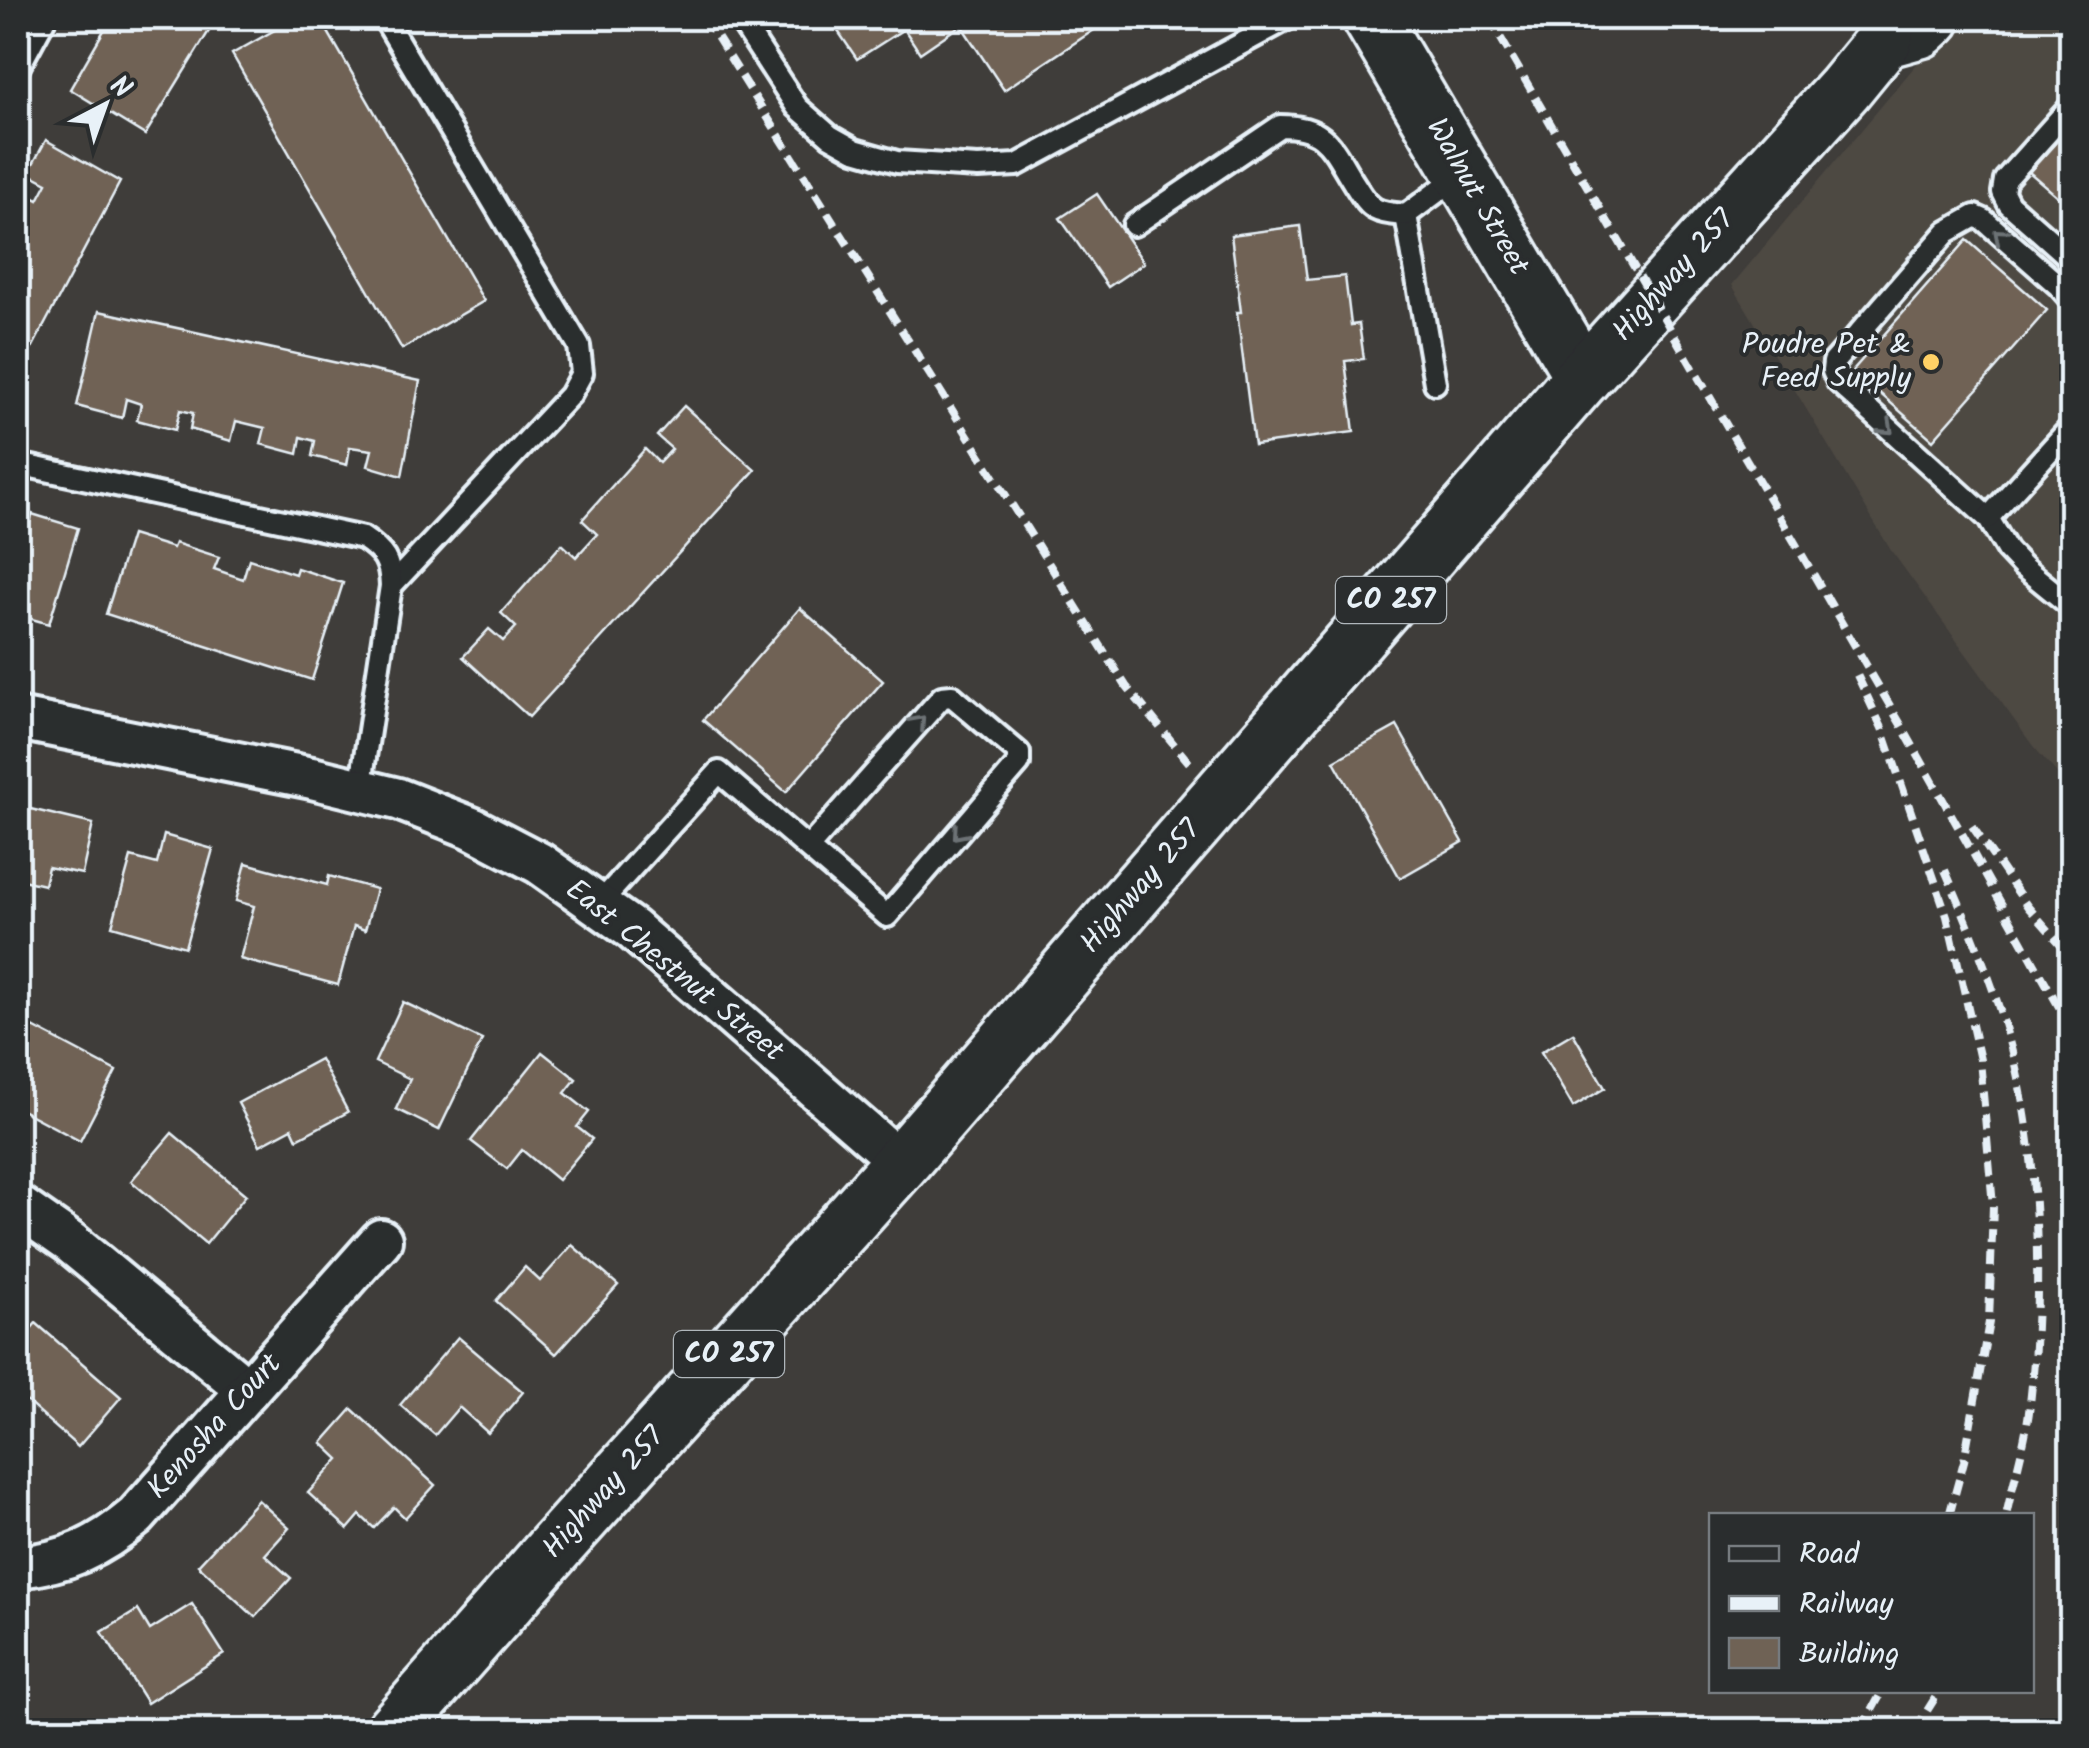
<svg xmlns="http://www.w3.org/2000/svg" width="2089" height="1748" font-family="Kalam,sans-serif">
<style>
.built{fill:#4d4842}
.building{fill:#6f6255;stroke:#e8f1f8;stroke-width:2.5}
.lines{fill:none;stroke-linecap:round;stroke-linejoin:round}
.lane-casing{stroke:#e8f1f8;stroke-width:28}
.street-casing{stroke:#e8f1f8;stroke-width:48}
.secondary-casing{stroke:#e8f1f8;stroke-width:62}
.primary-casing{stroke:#e8f1f8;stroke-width:62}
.lane{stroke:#2a2d2e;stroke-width:20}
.street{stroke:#2a2d2e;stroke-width:40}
.secondary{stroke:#2a2d2e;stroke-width:55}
.primary{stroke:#2a2d2e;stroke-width:55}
.rail{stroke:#e8f1f8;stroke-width:8;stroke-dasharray:15 8;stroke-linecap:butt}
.oneway{stroke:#6c7275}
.poi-dot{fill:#ffd166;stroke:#2a2d2e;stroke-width:4}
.labels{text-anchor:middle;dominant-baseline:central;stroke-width:8;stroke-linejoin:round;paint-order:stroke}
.shield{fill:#2a2d2e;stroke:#afb6bb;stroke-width:2.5}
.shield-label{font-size:28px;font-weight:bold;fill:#e8f1f8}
.street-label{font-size:30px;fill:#e8f1f8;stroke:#2a2d2e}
.poi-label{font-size:30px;fill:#e8f1f8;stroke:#2a2d2e;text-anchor:end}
</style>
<rect width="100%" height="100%" fill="#3f3d3a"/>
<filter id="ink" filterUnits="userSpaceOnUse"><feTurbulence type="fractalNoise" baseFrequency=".01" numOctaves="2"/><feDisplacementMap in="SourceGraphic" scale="20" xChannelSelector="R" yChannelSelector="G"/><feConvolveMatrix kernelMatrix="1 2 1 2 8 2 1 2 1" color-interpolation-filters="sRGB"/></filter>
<g filter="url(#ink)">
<polygon class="built" points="1962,18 2071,18 2071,789 2033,746 1890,549 1732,285 1925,54"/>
<g class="building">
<polygon points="111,18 217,18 145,135 70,89"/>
<polygon points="296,18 320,18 484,301 402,349 232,54"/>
<polygon points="829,18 1112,18 1004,90 961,25 920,53 904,29 857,59"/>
<polygon points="2072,125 2072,209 2029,172"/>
<polygon points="46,140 120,182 19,373 18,372 18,234 21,229 18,227 18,194 20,190 38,200 47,183 28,173"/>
<polygon points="1097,194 1144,263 1108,287 1060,218"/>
<polygon points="1300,226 1307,280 1345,276 1351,325 1359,324 1364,359 1345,361 1354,432 1254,445 1237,312 1241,312 1231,235"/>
<polygon points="1967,240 2047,310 1933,440 1853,370"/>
<polygon points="99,311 420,381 402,476 368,466 372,450 350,447 347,465 312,456 315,441 301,437 298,454 261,444 265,428 236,421 231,441 190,429 193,413 180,410 175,430 137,420 141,404 126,399 122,418 77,406"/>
<polygon points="684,406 755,470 529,717 463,657 489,629 503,641 516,627 501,613 562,544 576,557 597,534 582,520 645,449 659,463 672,449 657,436"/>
<polygon points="32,514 78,528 49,624 18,615 18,516 31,520"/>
<polygon points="131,535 173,548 175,543 219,557 214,569 243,579 249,559 295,574 297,568 343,583 312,680 106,614"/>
<polygon points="800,608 883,681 786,792 703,720"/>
<polygon points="1397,726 1463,842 1400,878 1334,761"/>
<polygon points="18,806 93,824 82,874 48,867 44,885 18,879"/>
<polygon points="164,835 213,849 185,947 112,926 131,857 157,864"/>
<polygon points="246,863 327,885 329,876 376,889 365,930 354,926 338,985 240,959 254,906 236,901"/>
<polygon points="403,1002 482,1040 439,1130 396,1109 410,1079 375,1062"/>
<polygon points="33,1027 116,1071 80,1141 18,1108 18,1057"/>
<polygon points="1573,1033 1605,1088 1573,1107 1541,1052"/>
<polygon points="542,1052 576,1079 565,1093 589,1112 577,1127 592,1139 558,1180 522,1150 507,1169 471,1141"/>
<polygon points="320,1059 348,1112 297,1139 292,1128 260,1145 238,1103"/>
<polygon points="172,1133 246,1195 206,1244 131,1181"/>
<polygon points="572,1245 618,1285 556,1354 496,1301 525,1267 540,1281"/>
<polygon points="36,1323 121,1397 78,1447 18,1394 18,1344"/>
<polygon points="458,1337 523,1392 488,1433 459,1407 435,1435 400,1405"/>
<polygon points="352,1409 435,1485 405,1518 394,1507 374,1528 360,1515 348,1529 308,1493 339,1459 322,1443"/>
<polygon points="258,1500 289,1528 265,1555 291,1578 255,1617 198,1565"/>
<polygon points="192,1604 224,1654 147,1703 102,1632 138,1610 150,1630"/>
</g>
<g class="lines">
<defs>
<g id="lane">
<polyline points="384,18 579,346 582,373 570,395 391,586"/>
<polyline points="739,18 797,107 830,136 855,150 897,162 978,167 1017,165 1289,18"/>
<polyline points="18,68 45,18"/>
<polyline points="2072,105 2005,180 2003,192 2009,204 2072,260"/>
<polyline points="1406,215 1435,383"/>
<path d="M1134 225 1280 126C1328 126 1332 149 1355 185 1361 194 1366 204 1375 209 1384 214 1397 214 1406 215L1461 174"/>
<polyline points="2072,301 2059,286 1984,220 1975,216 1947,232 1834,362 1833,371 1838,382 1988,518 2007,550 2023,567 2072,607"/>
<path d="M18 464 363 538C384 552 390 561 391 586L360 790"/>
<polyline points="1988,518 2072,426"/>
<polyline points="598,905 719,772 887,916 1019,763 1019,753 952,696 942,697 808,848"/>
</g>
<g id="street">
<polyline points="18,719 312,778 398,799 472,828 539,863 632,929 901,1163"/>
<polyline points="18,1206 71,1243 248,1390"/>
<path d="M18 1567C67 1562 98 1548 136 1516L381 1240"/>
</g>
<polyline id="secondary" points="1371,18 1583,377"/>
<g id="primary">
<polyline points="1884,40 1920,30 1933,18"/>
<polyline points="394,1730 557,1545 901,1163 1583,377 1844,89 1884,40 1888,18"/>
</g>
</defs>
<use href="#lane" class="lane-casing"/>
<use href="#street" class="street-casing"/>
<use href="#secondary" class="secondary-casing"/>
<use href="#primary" class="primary-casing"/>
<use href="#lane" class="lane"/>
<use href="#street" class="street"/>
<use href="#secondary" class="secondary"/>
<use href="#primary" class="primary"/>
<g class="rail">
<polyline points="705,18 1126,686 1191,765"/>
<polyline points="1489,18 1900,723 2072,1030"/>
<polyline points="1857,675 1882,728 1947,916 1980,1060 1993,1206 1989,1322 1964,1461 1949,1516"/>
<polyline points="1972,826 2028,907 2072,957"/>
<path d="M1945 870C1968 923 1991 978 2007 1034 2040 1147 2043 1287 2030 1404 2026 1441 2014 1479 2006 1516"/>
<polyline points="1861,1730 1883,1690"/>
<polyline points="1915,1730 1940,1690"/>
</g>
</g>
<defs><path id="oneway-chevron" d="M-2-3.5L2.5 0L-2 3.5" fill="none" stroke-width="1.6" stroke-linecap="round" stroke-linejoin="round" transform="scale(2.5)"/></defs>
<g class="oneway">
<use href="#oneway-chevron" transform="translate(2000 235) rotate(-139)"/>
<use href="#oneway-chevron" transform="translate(1887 428) rotate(43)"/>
<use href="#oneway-chevron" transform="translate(919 722) rotate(-48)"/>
<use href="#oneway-chevron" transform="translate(959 833) rotate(131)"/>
</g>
</g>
<circle class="poi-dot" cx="1931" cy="362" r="10"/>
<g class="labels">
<g class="shield">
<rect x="1336" y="577" width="110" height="46" rx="8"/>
<rect x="674" y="1331" width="110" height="46" rx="8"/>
</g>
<g class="shield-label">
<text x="1391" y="600">CO 257</text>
<text x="729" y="1354">CO 257</text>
</g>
<g class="street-label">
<text transform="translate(1477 197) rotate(60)">Walnut Street</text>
<text transform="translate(1674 276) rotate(-48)">Highway 257</text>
<text transform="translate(1141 887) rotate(-49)">Highway 257</text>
<text transform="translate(674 971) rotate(39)">East Chestnut Street</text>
<text transform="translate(215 1427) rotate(-48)">Kenosha Court</text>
<text transform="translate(604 1493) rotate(-48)">Highway 257</text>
</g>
<g class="poi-label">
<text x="1911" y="345">Poudre Pet &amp;<tspan x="1911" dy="34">Feed Supply</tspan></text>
</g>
</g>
<rect width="2089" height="1748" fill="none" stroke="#2a2d2e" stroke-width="60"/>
<rect x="30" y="30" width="2029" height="1688" fill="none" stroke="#e8f1f8" stroke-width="4" filter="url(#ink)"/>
<rect x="1709" y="1513" width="325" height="180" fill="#2a2d2e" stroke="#767b7f" stroke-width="2.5"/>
<rect x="1729" y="1546" width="50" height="15" fill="#2a2d2e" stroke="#767b7f" stroke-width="2.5"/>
<text x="1799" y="1563" font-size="30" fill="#e8f1f8">Road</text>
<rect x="1729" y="1596" width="50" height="15" fill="#e8f1f8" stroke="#767b7f" stroke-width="2.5"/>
<text x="1799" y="1613" font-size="30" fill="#e8f1f8">Railway</text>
<rect x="1729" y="1638" width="50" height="30" fill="#6f6255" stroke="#767b7f" stroke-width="2.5"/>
<text x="1799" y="1663" font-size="30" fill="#e8f1f8">Building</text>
<g transform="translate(105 105) rotate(41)" stroke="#2a2d2e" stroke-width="8" paint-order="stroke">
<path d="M0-8L18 38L0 25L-18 38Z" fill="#e8f1f8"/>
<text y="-15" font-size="28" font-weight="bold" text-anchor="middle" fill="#e8f1f8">N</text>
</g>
</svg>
